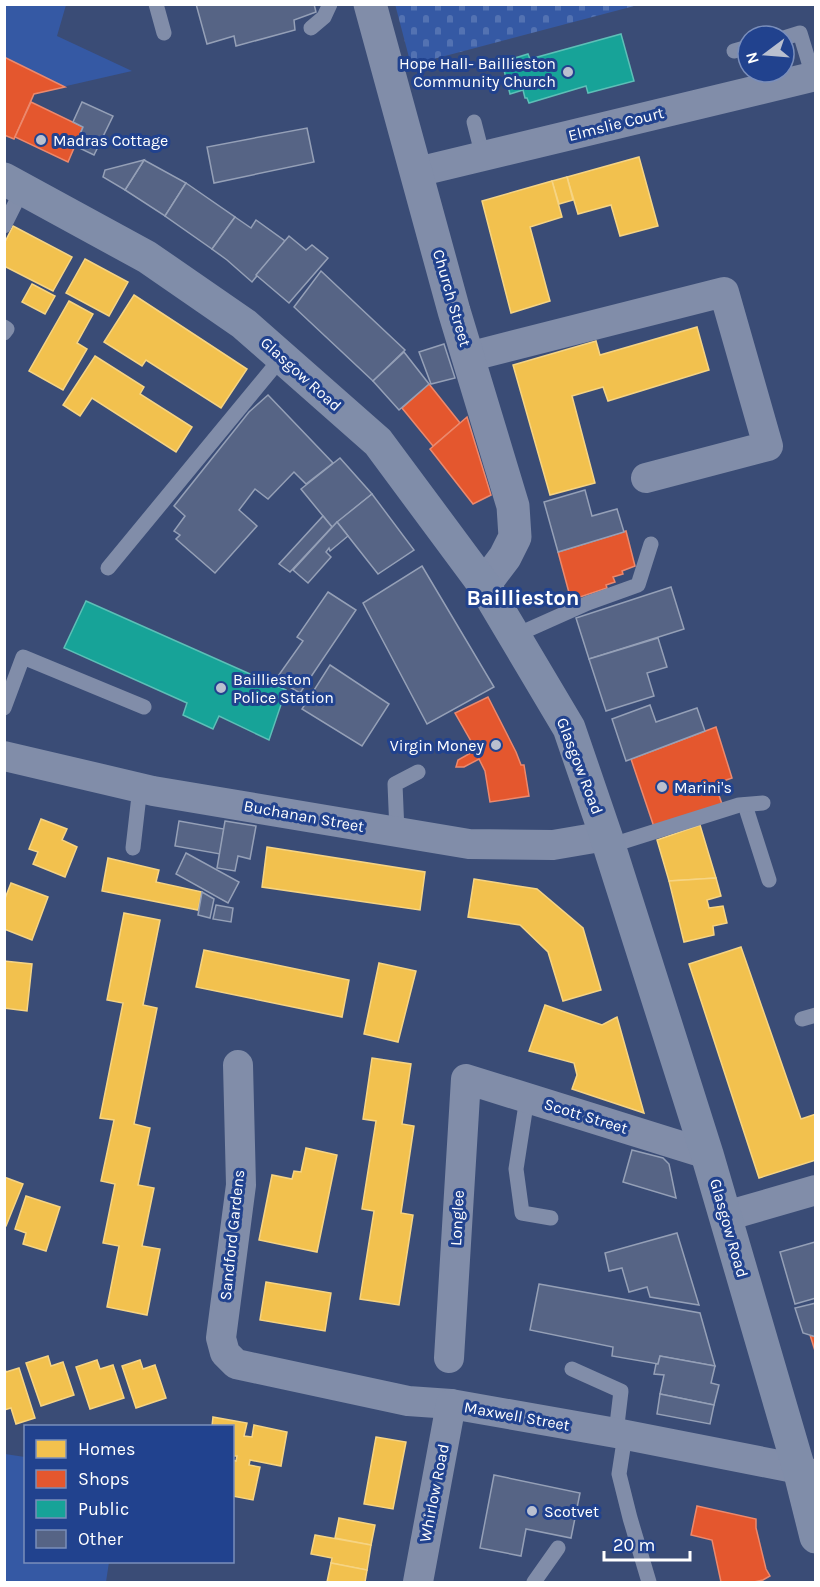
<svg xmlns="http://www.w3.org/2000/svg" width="820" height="1587" font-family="Karla,sans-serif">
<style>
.green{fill:#3559a4}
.cemetery{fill:url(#cemetery-stones)}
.homes{fill:#f2c14e;stroke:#f6d483;stroke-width:1.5}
.shops{fill:#e4572e;stroke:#ec896d;stroke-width:1.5}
.public{fill:#17a398;stroke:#5dbfb7;stroke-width:1.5}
.building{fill:#566485;stroke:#95a0b7;stroke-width:1.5}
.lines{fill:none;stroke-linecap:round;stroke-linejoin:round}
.service{stroke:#818da9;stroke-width:15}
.minor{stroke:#818da9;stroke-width:30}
.tertiary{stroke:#818da9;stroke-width:33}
.primary{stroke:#808da9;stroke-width:33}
.poi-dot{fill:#bac0cf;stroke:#21428e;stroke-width:2}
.labels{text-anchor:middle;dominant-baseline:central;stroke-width:6;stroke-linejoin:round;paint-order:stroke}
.poi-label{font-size:16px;fill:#fff;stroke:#21428e;text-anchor:start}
.street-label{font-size:16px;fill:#fff;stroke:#21428e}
.district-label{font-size:22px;font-weight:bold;fill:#fff;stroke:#21428e}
</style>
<defs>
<pattern id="cemetery-stones" width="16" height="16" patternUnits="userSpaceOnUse" patternTransform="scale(1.5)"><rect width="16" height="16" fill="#3559a4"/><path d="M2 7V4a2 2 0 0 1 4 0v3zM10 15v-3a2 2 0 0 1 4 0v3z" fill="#5372b2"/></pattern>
</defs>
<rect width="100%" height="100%" fill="#3a4c76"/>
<g class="green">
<polygon points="4,5 66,5 57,36 132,71 62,87 5,58"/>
<polygon points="5,1454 25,1457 26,1562 109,1562 106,1582 5,1582"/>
</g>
<polygon class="cemetery" points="395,4 638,4 638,5 411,65"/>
<g class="homes">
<polygon points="639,157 658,226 620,236 611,205 578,214 567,177"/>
<polygon points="567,177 573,200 559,204 552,181"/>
<polygon points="552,181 562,217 530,227 550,301 511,313 482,201"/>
<polygon points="13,226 72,257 53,291 4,266 4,244"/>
<polygon points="85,259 128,282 109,316 66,293"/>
<polygon points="32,284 55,296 45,314 22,302"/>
<polygon points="134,295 247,369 221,408 146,360 142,366 104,342"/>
<polygon points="69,301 93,314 77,343 87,349 63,390 29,371"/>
<polygon points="697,327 709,370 608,401 603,387 572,396 595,483 550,495 513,365 596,341 600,355"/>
<polygon points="95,356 144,387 140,394 192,427 176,452 92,398 80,416 63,405"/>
<polygon points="41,819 67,829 62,840 77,847 65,877 33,864 38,852 29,849"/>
<polygon points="700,825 716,878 669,881 657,840"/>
<polygon points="267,847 425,872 420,910 262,887"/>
<polygon points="108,858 159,870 156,882 202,892 198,910 102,891"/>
<polygon points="716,878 721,896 707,900 709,908 723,906 727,923 713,926 714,935 684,942 669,881"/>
<polygon points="474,879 537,889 583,928 601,990 563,1001 548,952 520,925 468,917"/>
<polygon points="11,883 48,897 32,940 4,929 4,901"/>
<polygon points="124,913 160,920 143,1005 157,1008 134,1124 150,1128 138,1185 154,1188 142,1246 160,1249 147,1315 107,1307 119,1246 103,1243 115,1184 101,1181 114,1120 100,1118 123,1003 107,1000"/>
<polygon points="741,947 801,1119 816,1114 816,1160 759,1178 689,964"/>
<polygon points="204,950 349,980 342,1017 196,987"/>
<polygon points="4,961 32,964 27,1011 4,1008"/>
<polygon points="379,963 416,971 398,1042 364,1034"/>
<polygon points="545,1005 602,1025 617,1017 644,1113 572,1089 577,1075 574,1063 529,1051"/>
<polygon points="372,1058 411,1064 402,1124 414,1126 401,1213 413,1215 399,1305 360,1299 374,1211 362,1209 376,1121 363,1119"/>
<polygon points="306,1148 337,1155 317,1252 259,1240 272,1175 292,1179 294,1171 301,1172"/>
<polygon points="4,1177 23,1184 6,1226 4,1226"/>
<polygon points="26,1196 60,1207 46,1251 23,1244 26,1233 15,1229"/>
<polygon points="266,1282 331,1293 325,1331 260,1320"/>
<polygon points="48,1356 51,1366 63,1362 74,1395 41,1406 26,1363"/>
<polygon points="97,1360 100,1369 113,1365 124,1398 90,1409 76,1367"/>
<polygon points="140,1360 143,1369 155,1365 166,1398 136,1408 122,1366"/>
<polygon points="4,1366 6,1372 19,1368 35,1418 16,1424 11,1408 4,1410"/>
<polygon points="213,1417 247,1423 244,1436 252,1437 254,1425 287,1432 281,1466 250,1460 249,1465 260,1467 253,1500 232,1496 232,1460 236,1461 237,1456 232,1456 232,1426 212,1426"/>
<polygon points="376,1437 406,1442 393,1509 364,1504"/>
<polygon points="339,1518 375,1525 371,1545 335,1538"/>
<polygon points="315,1535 371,1545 367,1570 331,1563 332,1558 311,1554"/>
<polygon points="331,1563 367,1570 365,1582 327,1582"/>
</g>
<g class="shops">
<polygon points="4,57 65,87 34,94 14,139 4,135"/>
<polygon points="31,102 83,127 68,162 15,137"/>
<polygon points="429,384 460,423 433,446 402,408"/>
<polygon points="467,417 491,495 473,504 430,449"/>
<polygon points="626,531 635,566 622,571 623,574 613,577 615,582 606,585 607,588 571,600 558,552"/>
<polygon points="488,697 516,752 521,765 524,765 529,796 490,802 485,771 479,759 464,767 456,767 458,760 476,750 455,713"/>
<polygon points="716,727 732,778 715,784 722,804 654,827 631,759"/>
<polygon points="810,1335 816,1337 816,1354"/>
<polygon points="697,1506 756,1519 756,1528 766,1569 770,1576 763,1580 754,1582 721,1582 712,1540 691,1535"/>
</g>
<g class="public">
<polygon points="621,34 634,81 588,93 586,86 529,103 527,98 525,98 523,90 510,94 502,62 528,54 530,59"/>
<polygon points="86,601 286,690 269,740 219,716 213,729 183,715 187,703 64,648"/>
</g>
<g class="building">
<polygon points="196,4 314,4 316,12 294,20 295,30 236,46 234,36 207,44"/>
<polygon points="82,102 113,116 94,155 75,146 83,127 73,122"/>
<polygon points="307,128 314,162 214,183 207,147"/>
<polygon points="144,160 186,183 165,216 125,190"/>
<polygon points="144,160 125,190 103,177 105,170"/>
<polygon points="186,183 235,217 212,249 165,216"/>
<polygon points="235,217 251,228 256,220 285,241 252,282 227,260 212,249"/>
<polygon points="289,236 306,250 312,245 328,258 289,303 256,275"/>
<polygon points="321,271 405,350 373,381 294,307"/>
<polygon points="444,344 455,378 431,384 419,352"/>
<polygon points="404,352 429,384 399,410 373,381"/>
<polygon points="268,395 333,463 306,484 294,472 268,499 255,489 239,510 257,526 215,573 176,539 180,535 174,531 185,516 174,506 249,412"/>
<polygon points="340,458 372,494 332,527 301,489"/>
<polygon points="585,490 592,516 617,509 624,532 558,552 544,502"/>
<polygon points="372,494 414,550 378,574 337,522"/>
<polygon points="323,516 332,527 290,572 279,564"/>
<polygon points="337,522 348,536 330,551 329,548 326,552 331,557 308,583 293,570"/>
<polygon points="422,566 494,687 427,724 363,603"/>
<polygon points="671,587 684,629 589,659 576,618"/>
<polygon points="328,592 356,610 300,693 276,679 303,641 297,637"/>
<polygon points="658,638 667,667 647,673 654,696 606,711 589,659"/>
<polygon points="330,665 389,704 362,746 302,709"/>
<polygon points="650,705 656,722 697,708 705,731 626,761 612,719"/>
<polygon points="179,821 224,829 220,854 175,846"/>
<polygon points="225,821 256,826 250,859 238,856 235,871 217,868"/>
<polygon points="186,853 239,882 228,903 176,874"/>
<polygon points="202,892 214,899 210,918 198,915"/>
<polygon points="216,905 233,908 231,922 213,919"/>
<polygon points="632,1150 663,1158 669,1164 676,1198 623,1182"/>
<polygon points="677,1233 699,1305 650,1297 647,1287 629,1292 622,1268 609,1271 605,1253"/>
<polygon points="815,1242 816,1298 795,1304 780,1252"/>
<polygon points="539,1284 700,1313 715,1366 660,1356 658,1364 612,1356 613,1347 530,1330"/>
<polygon points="816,1303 816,1337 803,1333 795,1308"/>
<polygon points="660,1356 715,1366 711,1383 719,1385 714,1405 660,1394 664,1375 654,1374 656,1364 658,1364"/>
<polygon points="660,1394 714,1405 710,1424 657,1414"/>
<polygon points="494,1475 580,1493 571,1538 526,1529 521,1556 480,1548"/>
</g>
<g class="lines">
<g class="service">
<polyline points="156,4 164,33"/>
<polyline points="311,28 324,17 330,4"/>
<polyline points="784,38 800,33 813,76"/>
<polyline points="734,51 748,47"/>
<polyline points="474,122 483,157"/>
<polyline points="4,226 23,188"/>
<polyline points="4,327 7,329 4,333"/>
<polyline points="108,568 282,357"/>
<polyline points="514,636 588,603 638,585 651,544"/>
<polyline points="4,708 23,657 144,707"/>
<polyline points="745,805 769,880"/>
<polyline points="397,832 395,784 418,772"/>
<polyline points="609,846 739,805 763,803"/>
<polyline points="133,848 140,787"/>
<polyline points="802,1019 816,1015"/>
<polyline points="527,1098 516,1169 522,1213 551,1218"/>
<polyline points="572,1369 621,1391 616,1433"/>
<polyline points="625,1435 619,1474 630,1518 649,1582"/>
<polyline points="534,1582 558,1548"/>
</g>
<g class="minor">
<polyline points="417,172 816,76"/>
<polyline points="468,357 724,292 768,446 646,478"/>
<polyline points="4,756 153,791 469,844 553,845 606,836"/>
<polyline points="238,1065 241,1185 221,1338 225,1353 236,1364 408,1401 451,1404 616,1433 799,1469 816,1476"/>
<polyline points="726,1216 816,1190"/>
<polyline points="449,1358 466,1079 707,1154"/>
<polyline points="418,1582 451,1404"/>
</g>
<polyline class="tertiary" points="370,4 454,311 513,506 515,537 505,557 484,585"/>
<polyline class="primary" points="4,179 147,257 244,324 378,442 484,585 569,728 606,836 707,1154 799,1469 816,1537"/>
</g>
<g class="poi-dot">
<circle cx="568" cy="72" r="6"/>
<circle cx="41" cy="140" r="6"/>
<circle cx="221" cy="688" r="6"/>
<circle cx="496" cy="745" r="6"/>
<circle cx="662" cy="787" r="6"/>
<circle cx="532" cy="1511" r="6"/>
</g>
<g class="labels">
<g class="poi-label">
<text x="556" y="63" text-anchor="end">Hope Hall- Baillieston<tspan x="556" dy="18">Community Church</tspan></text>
<text x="53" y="140">Madras Cottage</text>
<text x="233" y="679">Baillieston<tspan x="233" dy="18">Police Station</tspan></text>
<text x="484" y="745" text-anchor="end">Virgin Money</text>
<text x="674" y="787">Marini's</text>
<text x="544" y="1511">Scotvet</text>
</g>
<g class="street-label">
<text transform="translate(616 124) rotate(-14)">Elmslie Court</text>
<text transform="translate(452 298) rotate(74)">Church Street</text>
<text transform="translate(301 374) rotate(42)">Glasgow Road</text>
<text transform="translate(580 766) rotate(69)">Glasgow Road</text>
<text transform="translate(304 816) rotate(10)">Buchanan Street</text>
<text transform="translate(586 1116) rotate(17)">Scott Street</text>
<text transform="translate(457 1218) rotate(-87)">Longlee</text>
<text transform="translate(729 1228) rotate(74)">Glasgow Road</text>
<text transform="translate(232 1235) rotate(-84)">Sandford Gardens</text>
<text transform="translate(517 1416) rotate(10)">Maxwell Street</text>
<text transform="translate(434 1493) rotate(-79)">Whirlow Road</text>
</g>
<g class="district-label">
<text x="523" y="598">Baillieston</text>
</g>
</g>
<rect width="820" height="1587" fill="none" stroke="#ffffff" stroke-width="12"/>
<rect x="24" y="1425" width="210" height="138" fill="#21428e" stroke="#7a8ebb" stroke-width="1.5"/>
<rect x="36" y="1440" width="30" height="18" fill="#f2c14e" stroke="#7a8ebb" stroke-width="1.5"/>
<text x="78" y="1455" font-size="18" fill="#ffffff">Homes</text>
<rect x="36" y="1470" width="30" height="18" fill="#e4572e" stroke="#7a8ebb" stroke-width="1.5"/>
<text x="78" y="1485" font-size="18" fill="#ffffff">Shops</text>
<rect x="36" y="1500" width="30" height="18" fill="#17a398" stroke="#7a8ebb" stroke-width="1.5"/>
<text x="78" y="1515" font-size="18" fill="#ffffff">Public</text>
<rect x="36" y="1530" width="30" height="18" fill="#566485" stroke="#7a8ebb" stroke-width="1.5"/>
<text x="78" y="1545" font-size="18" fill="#ffffff">Other</text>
<g transform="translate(766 54) rotate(254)"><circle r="28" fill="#21428e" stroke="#7a8ebb" stroke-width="1.5"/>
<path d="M0-4.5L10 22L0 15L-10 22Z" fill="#bac0cf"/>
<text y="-9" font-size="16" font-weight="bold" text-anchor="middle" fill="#ffffff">N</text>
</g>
<path d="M604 1551v9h86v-9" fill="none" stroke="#ffffff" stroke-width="3"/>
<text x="613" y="1551" font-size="18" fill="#ffffff" stroke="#21428e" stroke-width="4.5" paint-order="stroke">20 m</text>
</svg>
